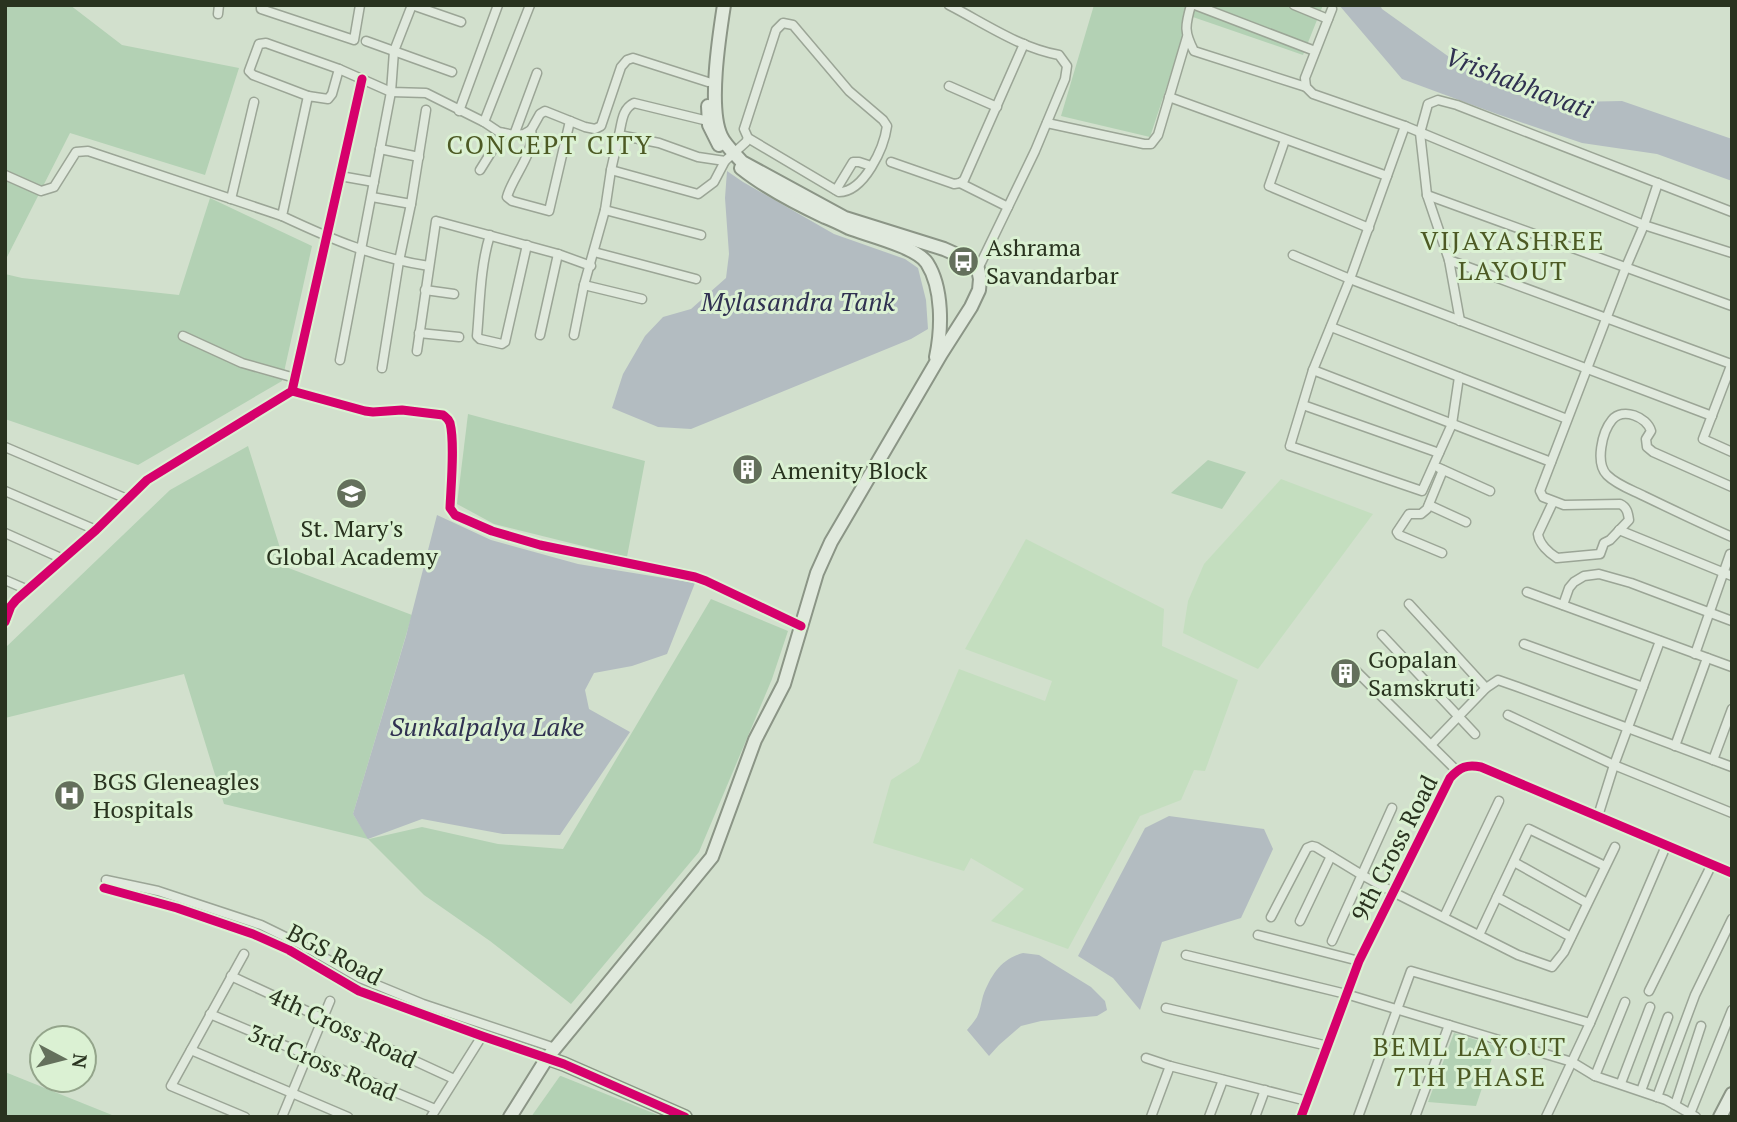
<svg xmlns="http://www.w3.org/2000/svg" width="1737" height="1122" font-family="'PT Serif',serif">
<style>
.farmland{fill:#c4debf}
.green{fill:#b3d1b4}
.water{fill:#b3bcc1}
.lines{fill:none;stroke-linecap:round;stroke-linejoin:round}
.street-casing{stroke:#9ba596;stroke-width:11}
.secondary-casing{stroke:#8b9586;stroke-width:16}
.street{stroke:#e0e9dd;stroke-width:8}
.secondary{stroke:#e0e9dd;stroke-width:12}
.cycleway-casing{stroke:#dbf1d3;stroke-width:13}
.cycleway{stroke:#d6006c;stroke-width:9}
.labels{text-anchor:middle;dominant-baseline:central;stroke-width:6;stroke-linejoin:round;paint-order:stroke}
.poi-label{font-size:24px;fill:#29331f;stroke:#dbf1d3;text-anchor:start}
.street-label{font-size:24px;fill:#29331f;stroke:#dbf1d3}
.water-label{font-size:26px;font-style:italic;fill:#303151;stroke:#dbf1d3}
.neighbourhood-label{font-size:26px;letter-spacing:2px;fill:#4d5a24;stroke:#dbf1d3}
</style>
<rect width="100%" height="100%" fill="#d2e0cd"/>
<g class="farmland">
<polygon points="1281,479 1373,514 1258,669 1183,633 1188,601 1204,564"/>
<polygon points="1026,539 1164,609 1162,646 1238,680 1205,771 1194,770 1181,800 1140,816 1068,949 991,921 1024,889 971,858 964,871 873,843 891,780 919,762 959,669 1045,701 1052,681 965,649"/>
</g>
<g class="green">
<polygon points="5,5 70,5 122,45 239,68 205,175 70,133 5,261"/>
<polygon points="1094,5 1323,5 1303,55 1190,16 1150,137 1061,116"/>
<polygon points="210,198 312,246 282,381 138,465 5,419 5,274 22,278 179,295"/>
<polygon points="468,414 645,461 627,557 494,524 457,504"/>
<polygon points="248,446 286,567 412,615 353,814 369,839 422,827 498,844 563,849 711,599 788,631 772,679 699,852 571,1004 490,941 424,895 368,839 224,804 184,674 5,718 5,648 170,490"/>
<polygon points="1208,460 1246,472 1222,509 1171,493"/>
<polygon points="1454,1033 1496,1046 1476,1106 1428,1102"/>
<polygon points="5,1072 117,1117 5,1117"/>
<polygon points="560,1076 561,1076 663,1117 531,1117"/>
</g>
<g class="water">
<polygon points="1339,5 1380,5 1382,9 1459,64 1518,95 1573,102 1622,101 1732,139 1732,181 1657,154 1582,143 1497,114 1402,79"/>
<polygon points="727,171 743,182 834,234 905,259 918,268 926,300 928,329 911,339 691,429 658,427 612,408 623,374 645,336 663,317 691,309 726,278 729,254 725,198"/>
<polygon points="437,515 491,540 578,564 695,583 667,654 632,666 594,673 585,690 589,709 630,732 560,835 503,834 422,819 368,839 353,814 406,636"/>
<polygon points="1169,816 1264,829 1273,849 1241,918 1162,942 1140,1010 1113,978 1078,956 1145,828"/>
<path d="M1023 953 1039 955 1091 987 1105 1001 1107 1010 1097 1016 1041 1021 1021 1026 999 1045 989 1056 967 1030C970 1026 974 1022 977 1017 980 1011 981 1003 983 996 991 975 1001 959 1023 953Z"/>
</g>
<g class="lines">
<defs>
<g id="street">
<polyline points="261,5 261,9 354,40 360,5"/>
<polyline points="412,5 461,22"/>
<path d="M949 5C984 23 1020 48 1059 55L1067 66 1065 79 1035 151 978 269"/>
<path d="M1191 5C1185 26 1184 32 1194 51L1306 87"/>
<polyline points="1195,5 1315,51"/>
<polyline points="1294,5 1328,19"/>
<polyline points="1332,9 1305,78 1306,87 1313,94 1405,126 1644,225 1732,253"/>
<polyline points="218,14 219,5"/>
<path d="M783 23 793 25 849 91 883 120 887 126C884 148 864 192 839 192L748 138 744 129 776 30Z"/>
<polyline points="366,41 452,72"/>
<path d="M339 69 332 94 328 99 308 96 282 216C331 239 375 258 429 266"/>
<polyline points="949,86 997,107"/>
<polyline points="308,96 253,75 249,71 259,44 266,43 339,69 391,92 426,93 484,122 499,132 514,135 524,134 531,130 540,114 545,111 585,127 595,129 601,126 621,67 627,60 633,58 708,82"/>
<polyline points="1169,97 1387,176"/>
<polyline points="459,111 498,5"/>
<polyline points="484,122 530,5"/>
<polyline points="1047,123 1144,144 1151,144 1158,135 1187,37"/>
<polyline points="1405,126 1350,279 1313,370 1290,446 1422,491 1452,424 1459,377"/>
<path d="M531 130C536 152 512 177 507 197L512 201 549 211 570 121"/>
<polyline points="514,135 537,73"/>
<path d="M619 135C622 122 622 109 634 103L708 121"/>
<polyline points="1285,140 1269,186 1369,228"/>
<polyline points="380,149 419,157"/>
<polyline points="891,162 954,184 960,183 964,180 1024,44"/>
<polyline points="480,170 503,133"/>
<polyline points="611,170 698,194 714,182 725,161"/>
<polyline points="5,175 41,191 54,187 76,152 88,151 282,216"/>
<polyline points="340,176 374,182"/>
<polyline points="960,183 1008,207"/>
<polyline points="836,190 853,162 859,162 871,166"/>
<polyline points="1427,195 1732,306"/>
<polyline points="372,197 411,204"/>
<polyline points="231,199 254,102"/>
<polyline points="605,210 701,235"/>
<path d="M490 235C480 267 480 303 477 336L480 339 502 344 505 342 527 245"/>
<polyline points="594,252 696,279"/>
<polyline points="1293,255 1350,279 1712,416"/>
<polyline points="1449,260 1731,364"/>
<polyline points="584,285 642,299"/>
<polyline points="425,290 454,294"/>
<polyline points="1460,321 1449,260 1427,195 1420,133 1428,104 1438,100 1457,105 1732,212"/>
<polyline points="1331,327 1567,419"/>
<polyline points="419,333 459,337"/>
<polyline points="540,335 558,254"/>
<polyline points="574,335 584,285 605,210 611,170 619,135 659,143 698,157 725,161 746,142 748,138"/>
<polyline points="183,336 242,363 295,378"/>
<polyline points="417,351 436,221 558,254 591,266"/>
<polyline points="340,360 391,92 394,51 412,5"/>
<polyline points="1732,363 1703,439 1732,452"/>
<polyline points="382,368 399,261 411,204 426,110"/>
<polyline points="1313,370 1551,462"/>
<path d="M292 391 365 411 373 412 402 410 443 415C447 418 448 418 450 423 455 443 451 485 450 508L455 515 492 531 540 545 695 577 706 581 801 626"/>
<polyline points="1303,405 1439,453"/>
<polyline points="5,447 127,499"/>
<polyline points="1439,468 1490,491"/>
<path d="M1732 487 1653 452 1647 447 1646 439 1651 431C1647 417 1623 407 1612 420 1602 432 1595 463 1607 475 1617 485 1632 490 1644 496 1673 510 1702 524 1732 537"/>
<polyline points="5,491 96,530"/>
<path d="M1553 502 1538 534C1539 544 1549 553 1557 558L1600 554 1604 543 1610 540 1629 520C1628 513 1627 507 1620 504L1564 505 1543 497 1540 491 1626 267 1644 225 1658 183"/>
<polyline points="1429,505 1466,522"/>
<polyline points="1619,530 1732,576"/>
<polyline points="5,533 63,559"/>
<polyline points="1442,553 1399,535 1397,532 1409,514 1421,514 1427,509 1443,470"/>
<polyline points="5,580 28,590"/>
<polyline points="1527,592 1732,667"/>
<polyline points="1409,604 1486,688"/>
<polyline points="1563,605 1569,588 1574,582 1584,576 1599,574 1631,583 1732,621"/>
<polyline points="5,622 11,606 16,600 96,530 147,480 292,391 362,79"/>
<polyline points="1382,635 1475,734"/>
<polyline points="1524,644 1643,687"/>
<polyline points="1695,654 1730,554"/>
<polyline points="1350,665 1457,771"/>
<polyline points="1508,715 1614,765 1732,813"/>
<polyline points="1431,745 1486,688 1498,680 1518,687 1732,767"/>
<polyline points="1675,746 1707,658"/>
<polyline points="1713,760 1732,709"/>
<polyline points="1598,816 1614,765 1660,641"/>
<polyline points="1514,862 1587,903"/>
<polyline points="106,880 158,891 261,925 304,946 360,978 423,1004 555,1048"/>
<polyline points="104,888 177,908 253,934 289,950 359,991 482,1036 547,1058"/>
<polyline points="1497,897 1571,937"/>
<polyline points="1271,917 1307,848 1312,846 1316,847 1362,875 1393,892 1518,955 1552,967 1564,952 1615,847"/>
<polyline points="1444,917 1499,801"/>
<polyline points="1300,921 1331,856"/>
<polyline points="1258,935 1359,961"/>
<polyline points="1479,935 1529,829 1605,866"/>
<polyline points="1332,941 1392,808"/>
<polyline points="244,954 171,1086 245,1117"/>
<polyline points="1186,955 1346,994 1572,1062 1595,1076 1666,1100 1696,1117"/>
<polyline points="231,976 454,1079"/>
<polyline points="1649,991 1712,864"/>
<polyline points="1166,1008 1328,1046"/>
<polyline points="210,1014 435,1109"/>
<polyline points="191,1050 348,1117"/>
<polyline points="1146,1058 1170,1066"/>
<polyline points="1595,1076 1625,1002"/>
<polyline points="1621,1083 1650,1007"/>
<polyline points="1641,1091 1668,1017"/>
<polyline points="1657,1097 1695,995 1732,919"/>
<polyline points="1675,1105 1701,1026"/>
<polyline points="1690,1114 1732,1010"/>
<polyline points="282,1117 330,1001"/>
<polyline points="431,1117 482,1036"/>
<polyline points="1151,1117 1170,1066 1307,1101"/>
<polyline points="1209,1117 1223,1080"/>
<polyline points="1255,1117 1265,1090"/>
<path d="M1301 1117 1359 961 1450 778C1460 767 1467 764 1481 767L1732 873"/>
<polyline points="1358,1117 1411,971 1590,1023"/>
<polyline points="1415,1117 1449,1025"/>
<polyline points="1546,1117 1590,1023 1666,846"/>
</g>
<g id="secondary">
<polyline points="708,106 709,125 719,145"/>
<path d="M741 168C766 188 795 203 825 217 833 220 841 224 849 228 867 235 917 247 927 263 943 288 942 329 936 357"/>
<polyline points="547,1058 564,1064 685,1117"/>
<path d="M510 1117 547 1058 712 857 755 740 784 684 817 573 831 542 941 354 971 307 979 290 980 279 978 269 971 261 944 249 845 218 742 162C735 154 725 145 721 136 708 108 719 37 724 5"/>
<polyline points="1720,1117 1732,1094"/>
</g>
</defs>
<use href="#street" class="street-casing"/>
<use href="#secondary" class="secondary-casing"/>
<use href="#street" class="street"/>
<use href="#secondary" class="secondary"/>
<defs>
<g id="cycleway">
<path d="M292 391 365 411 373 412 402 410 443 415C447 418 448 418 450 423 455 443 451 485 450 508L455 515 492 531 540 545 695 577 706 581 801 626"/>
<polyline points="5,622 11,606 16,600 96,530 147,480 292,391 362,79"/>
<polyline points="104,888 177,908 253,934 289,950 359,991 482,1036 564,1064 685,1117"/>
<path d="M1301 1117 1359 961 1450 778C1460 767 1467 764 1481 767L1732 873"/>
</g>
</defs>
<use href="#cycleway" class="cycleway-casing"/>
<use href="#cycleway" class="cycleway"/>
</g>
<defs>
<symbol id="bus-disc" viewBox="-11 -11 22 22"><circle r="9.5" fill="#64705c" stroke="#dbf1d3"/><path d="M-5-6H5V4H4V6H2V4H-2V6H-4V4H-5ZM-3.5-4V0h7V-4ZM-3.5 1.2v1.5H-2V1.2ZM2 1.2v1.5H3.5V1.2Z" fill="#fff"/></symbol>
<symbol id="building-disc" viewBox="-11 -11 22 22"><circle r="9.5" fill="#64705c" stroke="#dbf1d3"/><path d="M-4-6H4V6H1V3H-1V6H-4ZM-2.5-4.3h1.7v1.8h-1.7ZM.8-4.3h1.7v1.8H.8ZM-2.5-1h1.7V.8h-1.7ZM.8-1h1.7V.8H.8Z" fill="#fff"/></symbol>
<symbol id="university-disc" viewBox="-11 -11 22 22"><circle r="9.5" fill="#64705c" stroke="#dbf1d3"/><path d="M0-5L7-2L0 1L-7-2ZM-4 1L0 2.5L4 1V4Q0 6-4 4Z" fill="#fff"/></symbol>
<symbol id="hospital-disc" viewBox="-11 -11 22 22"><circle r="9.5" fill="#64705c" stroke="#dbf1d3"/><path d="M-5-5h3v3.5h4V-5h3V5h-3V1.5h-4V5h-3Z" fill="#fff"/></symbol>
</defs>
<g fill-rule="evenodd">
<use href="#bus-disc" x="946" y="244" width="35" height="35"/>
<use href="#building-disc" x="730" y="452" width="35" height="35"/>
<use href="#university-disc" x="334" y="476" width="35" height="35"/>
<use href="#building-disc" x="1328" y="656" width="35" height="35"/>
<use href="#hospital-disc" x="52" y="778" width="35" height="35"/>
</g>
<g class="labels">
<g class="poi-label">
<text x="986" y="247">Ashrama<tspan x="986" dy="28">Savandarbar</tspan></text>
<text x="771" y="470">Amenity Block</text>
<text x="352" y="528" text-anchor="middle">St. Mary's<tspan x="352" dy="28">Global Academy</tspan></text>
<text x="1368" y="659">Gopalan<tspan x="1368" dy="28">Samskruti</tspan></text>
<text x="93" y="781">BGS Gleneagles<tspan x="93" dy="28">Hospitals</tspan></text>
</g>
<g class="street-label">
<text transform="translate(1394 848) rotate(-63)">9th Cross Road</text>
<text transform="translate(335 954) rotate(28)">BGS Road</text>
<text transform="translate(343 1027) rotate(25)">4th Cross Road</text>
<text transform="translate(323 1062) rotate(23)">3rd Cross Road</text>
</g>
<g class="water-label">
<text transform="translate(1519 82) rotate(21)">Vrishabhavati</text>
<text x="798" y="301">Mylasandra Tank</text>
<text x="487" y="726">Sunkalpalya Lake</text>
</g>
<g class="neighbourhood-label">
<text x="550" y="144">CONCEPT CITY</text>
<text x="1513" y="240">VIJAYASHREE<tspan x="1513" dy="30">LAYOUT</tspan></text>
<text x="1470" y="1046">BEML LAYOUT<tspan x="1470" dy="30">7TH PHASE</tspan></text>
</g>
</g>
<rect width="1737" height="1122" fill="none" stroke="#29331f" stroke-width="14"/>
<g transform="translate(63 1059) rotate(97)"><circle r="33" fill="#dbf1d3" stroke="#94a58b" stroke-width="2"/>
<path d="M0-5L12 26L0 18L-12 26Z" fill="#64705c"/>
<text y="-10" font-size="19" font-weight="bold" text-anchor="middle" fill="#29331f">N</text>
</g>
</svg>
